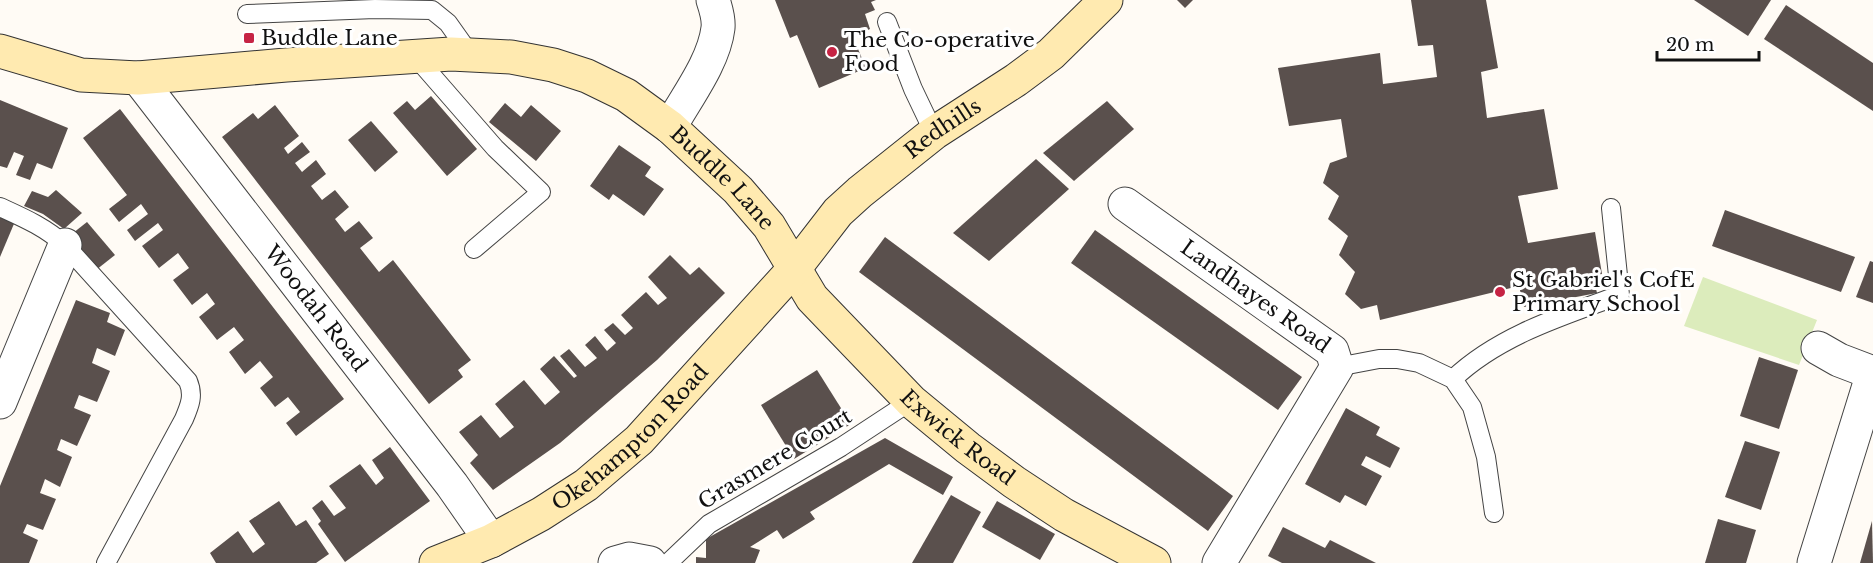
<svg xmlns="http://www.w3.org/2000/svg" width="1873" height="563" font-family="'Libre Baskerville',serif">
<style>
.green{fill:#dcecbc}
.building{fill:#5a504d}
.lines{fill:none;stroke-linecap:round;stroke-linejoin:round}
.lane-casing{stroke:#444;stroke-width:20}
.street-casing{stroke:#444;stroke-width:35}
.secondary-casing{stroke:#333;stroke-width:35}
.lane{stroke:#fff;stroke-width:18}
.street{stroke:#fff;stroke-width:33}
.secondary{stroke:#ffeab0;stroke-width:33}
.poi-dot{fill:#c62444;stroke:#fff;stroke-width:2}
.labels{text-anchor:middle;dominant-baseline:central;stroke-width:6;stroke-linejoin:round;paint-order:stroke}
.poi-label{font-size:21px;fill:#111;stroke:#fff;text-anchor:start}
.street-label{font-size:21px;fill:#111;stroke:#fff}
</style>
<rect width="100%" height="100%" fill="#fffbf5"/>
<polygon class="green" points="1703,277 1817,320 1799,365 1684,326"/>
<g class="building">
<polygon points="775,0 876,0 871,2 875,10 865,14 870,29 853,37 866,68 819,88 797,35 790,38"/>
<polygon points="1177,0 1193,0 1185,8"/>
<polygon points="1411,0 1486,0 1498,68 1481,72 1487,118 1544,109 1558,189 1518,196 1528,243 1595,232 1602,274 1593,276 1597,293 1524,307 1519,286 1380,320 1377,305 1361,309 1345,294 1355,272 1339,255 1348,236 1328,219 1339,196 1323,183 1330,163 1347,157 1341,119 1289,126 1278,68 1380,53 1383,84 1437,77 1433,45 1418,46"/>
<polygon points="1694,0 1771,0 1748,36"/>
<polygon points="1786,5 1873,63 1873,111 1764,39"/>
<polygon points="431,96 477,149 447,176 393,113 407,101 415,110"/>
<polygon points="0,100 68,128 52,169 37,163 30,180 16,175 24,156 14,152 7,168 0,166"/>
<polygon points="1107,101 1134,129 1074,181 1043,153"/>
<polygon points="505,103 521,117 531,105 561,131 536,161 489,122"/>
<polygon points="275,105 299,136 284,148 288,154 302,142 310,152 295,163 302,172 316,160 326,174 311,186 322,200 335,190 349,207 335,219 345,232 359,221 373,238 360,248 379,272 393,260 471,360 458,370 463,377 429,404 222,137 253,113 258,119"/>
<polygon points="120,109 344,399 296,436 286,423 300,412 288,397 275,407 260,388 273,377 260,361 245,374 229,352 244,340 234,327 217,340 199,317 215,304 207,293 192,305 173,280 189,268 178,253 159,268 142,246 163,230 158,223 135,241 127,230 148,214 141,204 119,222 109,209 127,195 83,138"/>
<polygon points="371,121 398,152 375,172 348,140"/>
<polygon points="619,145 651,167 645,176 664,189 644,216 613,194 609,200 590,186"/>
<polygon points="1036,159 1069,189 989,261 953,233"/>
<polygon points="56,190 82,213 64,229 43,214 24,206 32,191 48,197"/>
<polygon points="1725,210 1855,257 1841,292 1712,246"/>
<polygon points="0,213 16,219 0,257"/>
<polygon points="87,222 115,255 96,270 68,237"/>
<polygon points="1095,230 1302,377 1278,410 1071,263"/>
<polygon points="885,237 1233,496 1208,531 859,272"/>
<polygon points="670,255 690,275 699,267 725,293 657,360 560,443 493,490 470,463 478,455 459,432 481,415 500,438 514,427 495,404 524,380 545,405 560,392 540,369 554,356 574,378 577,376 560,356 569,349 585,367 597,358 585,345 595,336 607,351 616,343 604,330 613,323 625,335 633,328 621,315 646,292 658,305 667,298 648,277"/>
<polygon points="1870,261 1873,262 1873,303 1856,297"/>
<polygon points="76,300 110,313 107,322 125,330 115,356 97,348 92,363 110,371 97,402 79,395 74,408 91,415 77,446 61,439 57,450 72,457 60,487 45,479 40,493 56,499 43,530 27,524 23,533 38,540 29,563 0,563 0,486"/>
<polygon points="1759,357 1798,370 1779,429 1740,416"/>
<polygon points="817,370 851,424 794,459 761,405"/>
<polygon points="1346,408 1380,427 1376,435 1400,448 1390,468 1366,456 1361,465 1382,476 1366,506 1345,495 1340,503 1305,484"/>
<polygon points="885,438 953,477 943,495 889,464 810,512 815,519 783,539 777,530 750,547 760,550 755,563 696,563 696,557 706,558 706,539"/>
<polygon points="1745,441 1780,452 1761,510 1725,497"/>
<polygon points="390,447 430,501 345,562 318,524 321,521 312,508 322,500 334,516 346,508 329,486 360,464 376,485 384,478 372,460"/>
<polygon points="951,495 981,512 953,563 912,563"/>
<polygon points="279,501 296,526 306,520 329,554 316,563 216,563 210,553 238,531 253,553 265,544 249,521"/>
<polygon points="997,501 1055,534 1040,560 982,527"/>
<polygon points="1718,519 1756,530 1746,563 1705,563"/>
<polygon points="1872,521 1873,563 1860,563"/>
<polygon points="1283,527 1325,548 1330,540 1376,563 1282,563 1268,556"/>
</g>
<g class="lines">
<defs>
<g id="lane">
<polyline points="247,14 375,9 432,10 448,23 470,54"/>
<polyline points="887,22 913,89 934,133"/>
<polyline points="414,55 495,148 541,192 474,249"/>
<path d="M0 207C24 218 45 227 65 245L188 381C194 395 190 405 184 419L106 563"/>
<polyline points="1337,367 1379,359 1397,359 1419,363 1453,379 1472,407 1486,457 1494,513"/>
<path d="M1453 379C1498 336 1562 316 1620 295L1611 208"/>
<polyline points="668,563 709,524 841,447 911,401"/>
</g>
<g id="street">
<path id="s1" d="M138 78 452 485 491 541"/>
<path d="M670 127C686 98 714 62 718 28 719 19 716 9 713 0"/>
<path id="s2" d="M1125 204 1332 351 1337 367 1219 563"/>
<polyline points="1818,348 1839,360 1873,373"/>
<polyline points="0,402 65,245"/>
<polyline points="615,563 629,559 650,563"/>
<polyline points="1814,563 1873,373"/>
</g>
<g id="secondary">
<path id="s3" d="M0 51 81 75 138 78 286 65 451 54 511 57 553 65 587 76 626 95 670 127 738 190 769 226 812 298 911 401 968 448 1014 482 1064 515 1154 563"/>
<path id="s4" d="M436 563 491 541 541 514 586 485 639 440 794 269 838 212 860 192 934 133 1016 80 1051 54 1106 0"/>
</g>
</defs>
<use href="#lane" class="lane-casing"/>
<use href="#street" class="street-casing"/>
<use href="#secondary" class="secondary-casing"/>
<use href="#lane" class="lane"/>
<use href="#street" class="street"/>
<use href="#secondary" class="secondary"/>
</g>
<g class="poi-dot">
<rect x="243" y="32" width="12" height="12" rx="3"/>
<circle cx="832" cy="52" r="6"/>
<circle cx="1500" cy="292" r="6"/>
</g>
<g class="labels">
<g class="poi-label">
<text x="261" y="38">Buddle Lane</text>
<text x="844" y="40">The Co-operative<tspan x="844" dy="24">Food</tspan></text>
<text x="1512" y="280">St Gabriel's CofE<tspan x="1512" dy="24">Primary School</tspan></text>
</g>
<g class="street-label">
<text stroke="none"><textPath href="#s4" startOffset="676">Redhills</textPath></text>
<text stroke="none"><textPath href="#s3" startOffset="765">Buddle Lane</textPath></text>
<text stroke="none"><textPath href="#s2" startOffset="160">Landhayes Road</textPath></text>
<text stroke="none"><textPath href="#s1" startOffset="291">Woodah Road</textPath></text>
<text stroke="none"><textPath href="#s4" startOffset="234">Okehampton Road</textPath></text>
<text stroke="none"><textPath href="#s3" startOffset="1118">Exwick Road</textPath></text>
<text transform="translate(775 459) rotate(-31)">Grasmere Court</text>
</g>
</g>
<path d="M1657 51v9h102v-9" fill="none" stroke="#111111" stroke-width="3"/>
<text x="1666" y="51" font-size="18" fill="#111111" stroke="#ffffff" stroke-width="4.5" paint-order="stroke">20 m</text>
</svg>
